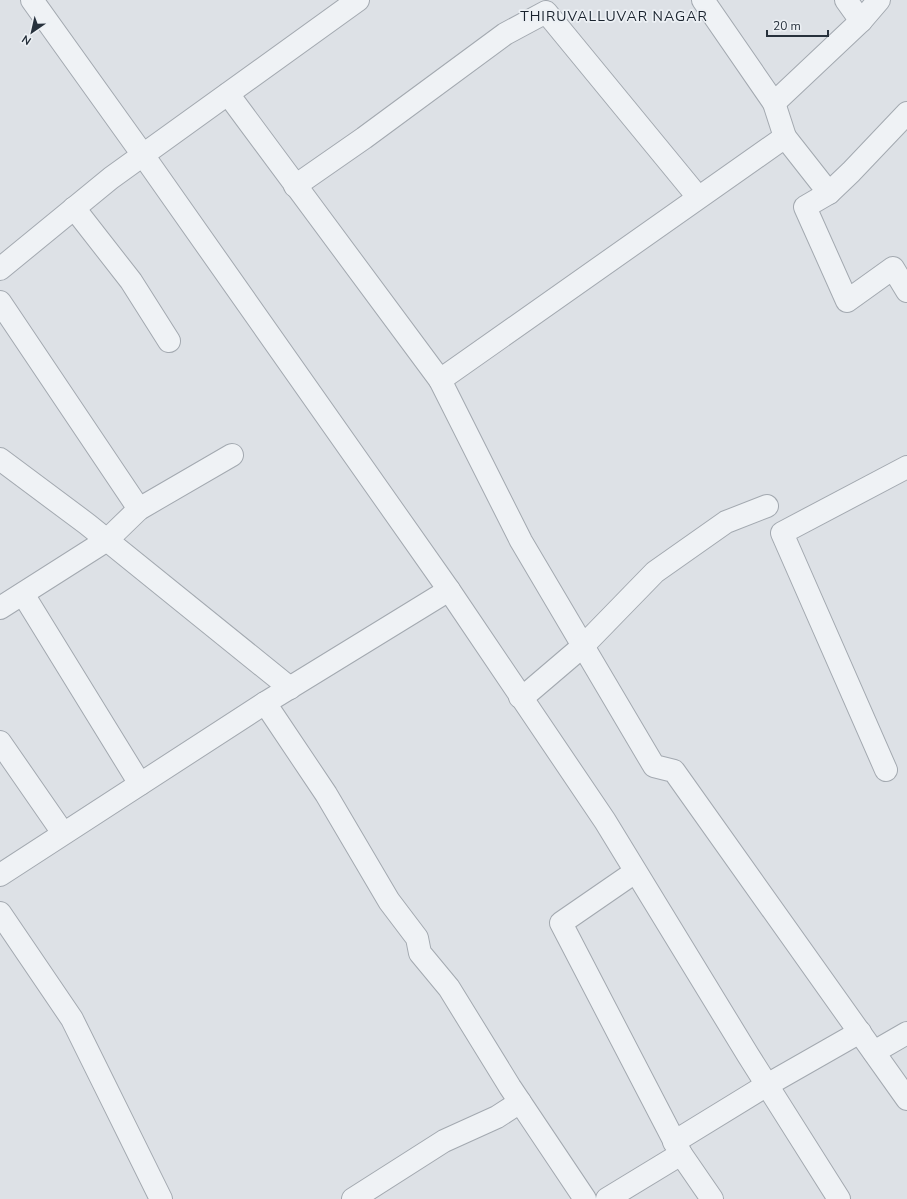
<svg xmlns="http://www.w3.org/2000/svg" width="907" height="1199" font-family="'Nunito Sans',sans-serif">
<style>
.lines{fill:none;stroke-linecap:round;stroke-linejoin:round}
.minor-casing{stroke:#a3a9b0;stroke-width:24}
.minor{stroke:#eff2f5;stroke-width:22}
.labels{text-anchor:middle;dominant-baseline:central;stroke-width:3.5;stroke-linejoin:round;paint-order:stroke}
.neighbourhood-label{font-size:14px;letter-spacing:1px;fill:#19222d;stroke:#ecf0f4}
</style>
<rect width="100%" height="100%" fill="#dde1e6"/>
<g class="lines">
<defs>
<g id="minor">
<polyline points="32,0 143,155 449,590 605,821 748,1055 839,1199"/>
<polyline points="703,0 774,103 785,137"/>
<polyline points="846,0 861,21"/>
<polyline points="228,94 440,380 785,137 829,193 805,207 847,301 893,268 907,291"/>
<polyline points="774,103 861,21 879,0"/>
<polyline points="295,186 364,138 505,34 546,12 698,197"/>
<polyline points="829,193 851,172 907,113"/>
<polyline points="74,208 131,281 169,341"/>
<polyline points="0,269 111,178 358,0"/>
<polyline points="0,302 139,509"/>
<polyline points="440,380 521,541 654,766 674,771 907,1099"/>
<polyline points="0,459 87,524 290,688"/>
<polyline points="23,594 140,784"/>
<polyline points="0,608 107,540 139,509 232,455"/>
<polyline points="520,697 522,698 583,646 655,572 726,522 767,506"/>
<polyline points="265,703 326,794 389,901 417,938 420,953 449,988 510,1087 585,1199"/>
<polyline points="0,742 63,833"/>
<polyline points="886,770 782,533 907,467"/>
<polyline points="635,872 561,923 681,1154 712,1199"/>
<polyline points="0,875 265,703 449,590"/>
<polyline points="0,913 72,1019 161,1199"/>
<polyline points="874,1052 907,1033"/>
<polyline points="674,1142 767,1085 860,1032"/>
<polyline points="353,1199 444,1141 497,1117 520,1102"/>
<polyline points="607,1199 681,1154"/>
</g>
</defs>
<use href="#minor" class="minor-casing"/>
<use href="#minor" class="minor"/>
</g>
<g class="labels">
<g class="neighbourhood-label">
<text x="614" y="16">THIRUVALLUVAR NAGAR</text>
</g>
</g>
<g transform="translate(32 32) rotate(214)" stroke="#ecf0f4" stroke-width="3" paint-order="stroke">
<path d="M0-3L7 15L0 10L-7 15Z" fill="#27313c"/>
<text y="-6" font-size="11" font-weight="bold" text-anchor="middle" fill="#27313c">N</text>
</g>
<path d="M767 30v6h61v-6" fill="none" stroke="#27313c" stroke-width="2"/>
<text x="773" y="30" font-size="12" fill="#27313c" stroke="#ecf0f4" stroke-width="3" paint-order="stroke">20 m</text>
</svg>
